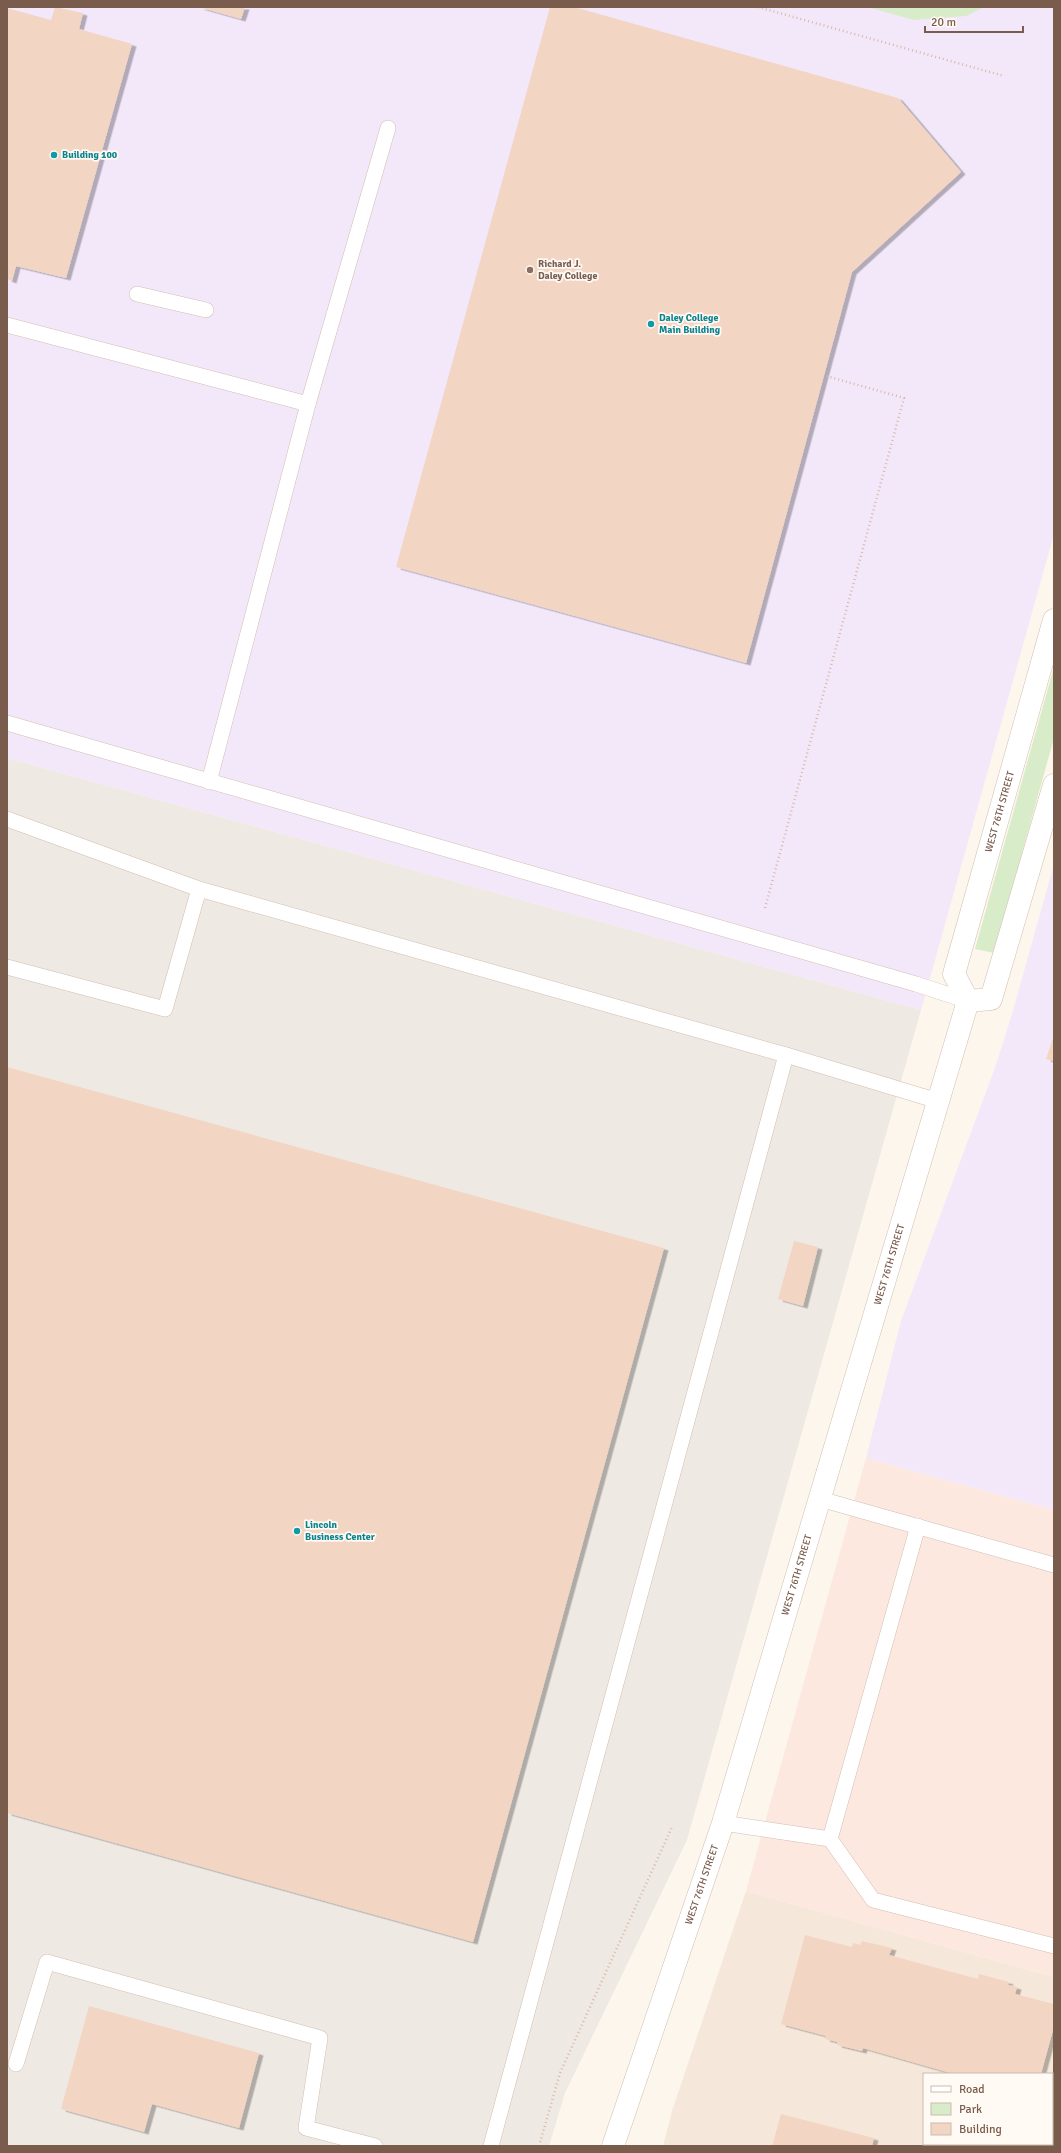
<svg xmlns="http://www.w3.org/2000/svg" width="1061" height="2153" font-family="Signika,sans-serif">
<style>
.residential{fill:#f5e8da;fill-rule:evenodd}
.commercial{fill:#fde8e0}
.industrial{fill:#efe9e4}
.education{fill:#f3e8fa}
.green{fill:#d8ecc9}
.building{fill:#f3d5c3;filter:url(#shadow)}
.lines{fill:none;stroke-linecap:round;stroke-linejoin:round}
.lane-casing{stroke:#d1beb0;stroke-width:16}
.street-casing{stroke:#d1beb0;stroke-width:23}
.path{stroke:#d9b8a5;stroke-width:2.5;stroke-dasharray:1 3;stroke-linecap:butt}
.lane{stroke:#fff;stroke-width:15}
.street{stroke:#fff;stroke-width:22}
.culture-dot{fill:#0f9aa8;stroke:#fffaf3;stroke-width:1.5}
.education-dot{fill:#8d6e63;stroke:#fffaf3;stroke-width:1.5}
.labels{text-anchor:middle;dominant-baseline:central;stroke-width:3.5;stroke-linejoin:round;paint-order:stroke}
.culture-label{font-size:10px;font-weight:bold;fill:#0d838f;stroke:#fffaf3;text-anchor:start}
.education-label{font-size:10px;font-weight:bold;fill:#785e54;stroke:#fffaf3;text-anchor:start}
.street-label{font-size:10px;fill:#7a5c4d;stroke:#fffaf3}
</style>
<defs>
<filter id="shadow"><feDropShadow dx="4.5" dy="2.5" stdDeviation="0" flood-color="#0004"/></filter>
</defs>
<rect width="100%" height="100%" fill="#fdf6ec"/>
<path class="residential" d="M746 1891 1054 1977V2146H663L672 2111ZM924 2074H1052V2144H924Z"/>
<polygon class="commercial" points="866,1458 1054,1510 1054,1977 746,1891"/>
<polygon class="industrial" points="7,758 921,1010 687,1840 565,2093 549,2146 7,2146"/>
<g class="education">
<polygon points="7,7 1054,7 1054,534 921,1010 7,758"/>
<polygon points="1054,864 1054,1510 866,1458 901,1321 996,1065 1012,1014"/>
</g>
<g class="green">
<polygon points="867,7 984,7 966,16 914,20"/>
<polygon points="1054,667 1054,738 994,953 975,949"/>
</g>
<g class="building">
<polygon points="55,7 83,13 79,29 132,44 66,278 16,266 12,281 7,279 7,8 51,20"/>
<polygon points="199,7 245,7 241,19"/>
<polygon points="550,7 574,7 898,98 961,172 852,272 746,663 396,567"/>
<polygon points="1054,1035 1054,1061 1046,1059"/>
<polygon points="7,1067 664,1248 473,1942 7,1813"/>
<polygon points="794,1241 818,1247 803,1306 778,1299"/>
<polygon points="805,1935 852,1947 853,1943 860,1945 862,1941 892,1948 889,1955 978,1979 979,1974 1009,1982 1008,1985 1017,1987 1015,1994 1054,2004 1054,2026 1041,2074 954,2074 863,2048 862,2051 837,2045 837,2042 825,2039 826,2036 781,2024"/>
<polygon points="89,2006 259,2053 239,2128 152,2104 144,2132 61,2109"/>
<polygon points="781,2114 874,2138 872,2146 772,2146"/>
</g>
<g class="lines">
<defs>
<g id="lane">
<polyline points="137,294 206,310"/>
<polyline points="7,325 308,404 209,782"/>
<polyline points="308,404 388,128"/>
<polyline points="7,723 916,984 968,1001"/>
<polyline points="7,819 199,889"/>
<polyline points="7,967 165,1009 199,889 786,1055 938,1101"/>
<polyline points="820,1499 1054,1565"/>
<polyline points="723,1823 830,1839 918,1526"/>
<polyline points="830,1839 873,1900 1054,1946"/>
<polyline points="16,2064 47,1962 320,2038 306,2128 375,2146"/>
<polyline points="491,2146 786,1055"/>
</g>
<g id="street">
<polyline points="968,1001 991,999 1054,785"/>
<path id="s1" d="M613 2146 723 1823 968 1001 954 974 1054 620"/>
</g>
</defs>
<use href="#lane" class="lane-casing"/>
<use href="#street" class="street-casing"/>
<g class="path">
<polyline points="758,7 1004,76"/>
<polyline points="765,908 904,398 826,376"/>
<polyline points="539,2146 560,2073 672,1827"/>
</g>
<use href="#lane" class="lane"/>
<use href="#street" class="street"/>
</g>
<g class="culture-dot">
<circle cx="54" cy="155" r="4"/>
<circle cx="651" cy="324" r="4"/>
<circle cx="297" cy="1531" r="4"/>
</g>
<circle class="education-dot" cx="530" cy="270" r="4"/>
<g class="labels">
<g class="culture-label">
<text x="62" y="155">Building 100</text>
<text x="659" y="318">Daley College<tspan x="659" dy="12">Main Building</tspan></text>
<text x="305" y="1525">Lincoln<tspan x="305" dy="12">Business Center</tspan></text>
</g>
<g class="education-label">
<text x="538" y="264">Richard J.<tspan x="538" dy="12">Daley College</tspan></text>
</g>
<g class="street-label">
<text stroke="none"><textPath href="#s1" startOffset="1398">WEST 76TH STREET</textPath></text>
<text stroke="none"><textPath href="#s1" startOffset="924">WEST 76TH STREET</textPath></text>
<text stroke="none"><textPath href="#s1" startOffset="600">WEST 76TH STREET</textPath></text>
<text stroke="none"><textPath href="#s1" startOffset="276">WEST 76TH STREET</textPath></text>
</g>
</g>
<rect width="1061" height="2153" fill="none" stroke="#7a5c4d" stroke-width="16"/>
<rect x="923" y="2073" width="130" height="72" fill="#fffaf3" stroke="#cabbb1"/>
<rect x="931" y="2086" width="20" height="6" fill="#ffffff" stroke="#cabbb1"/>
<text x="959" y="2093" font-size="12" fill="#7a5c4d">Road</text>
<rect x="931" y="2103" width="20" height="12" fill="#d8ecc9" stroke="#cabbb1"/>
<text x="959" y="2113" font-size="12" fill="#7a5c4d">Park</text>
<rect x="931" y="2123" width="20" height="12" fill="#f3d5c3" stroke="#cabbb1"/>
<text x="959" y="2133" font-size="12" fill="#7a5c4d">Building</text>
<path d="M925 26v6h98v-6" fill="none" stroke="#7a5c4d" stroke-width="2"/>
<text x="931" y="26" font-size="12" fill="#7a5c4d" stroke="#fffaf3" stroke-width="3" paint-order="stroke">20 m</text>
</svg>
